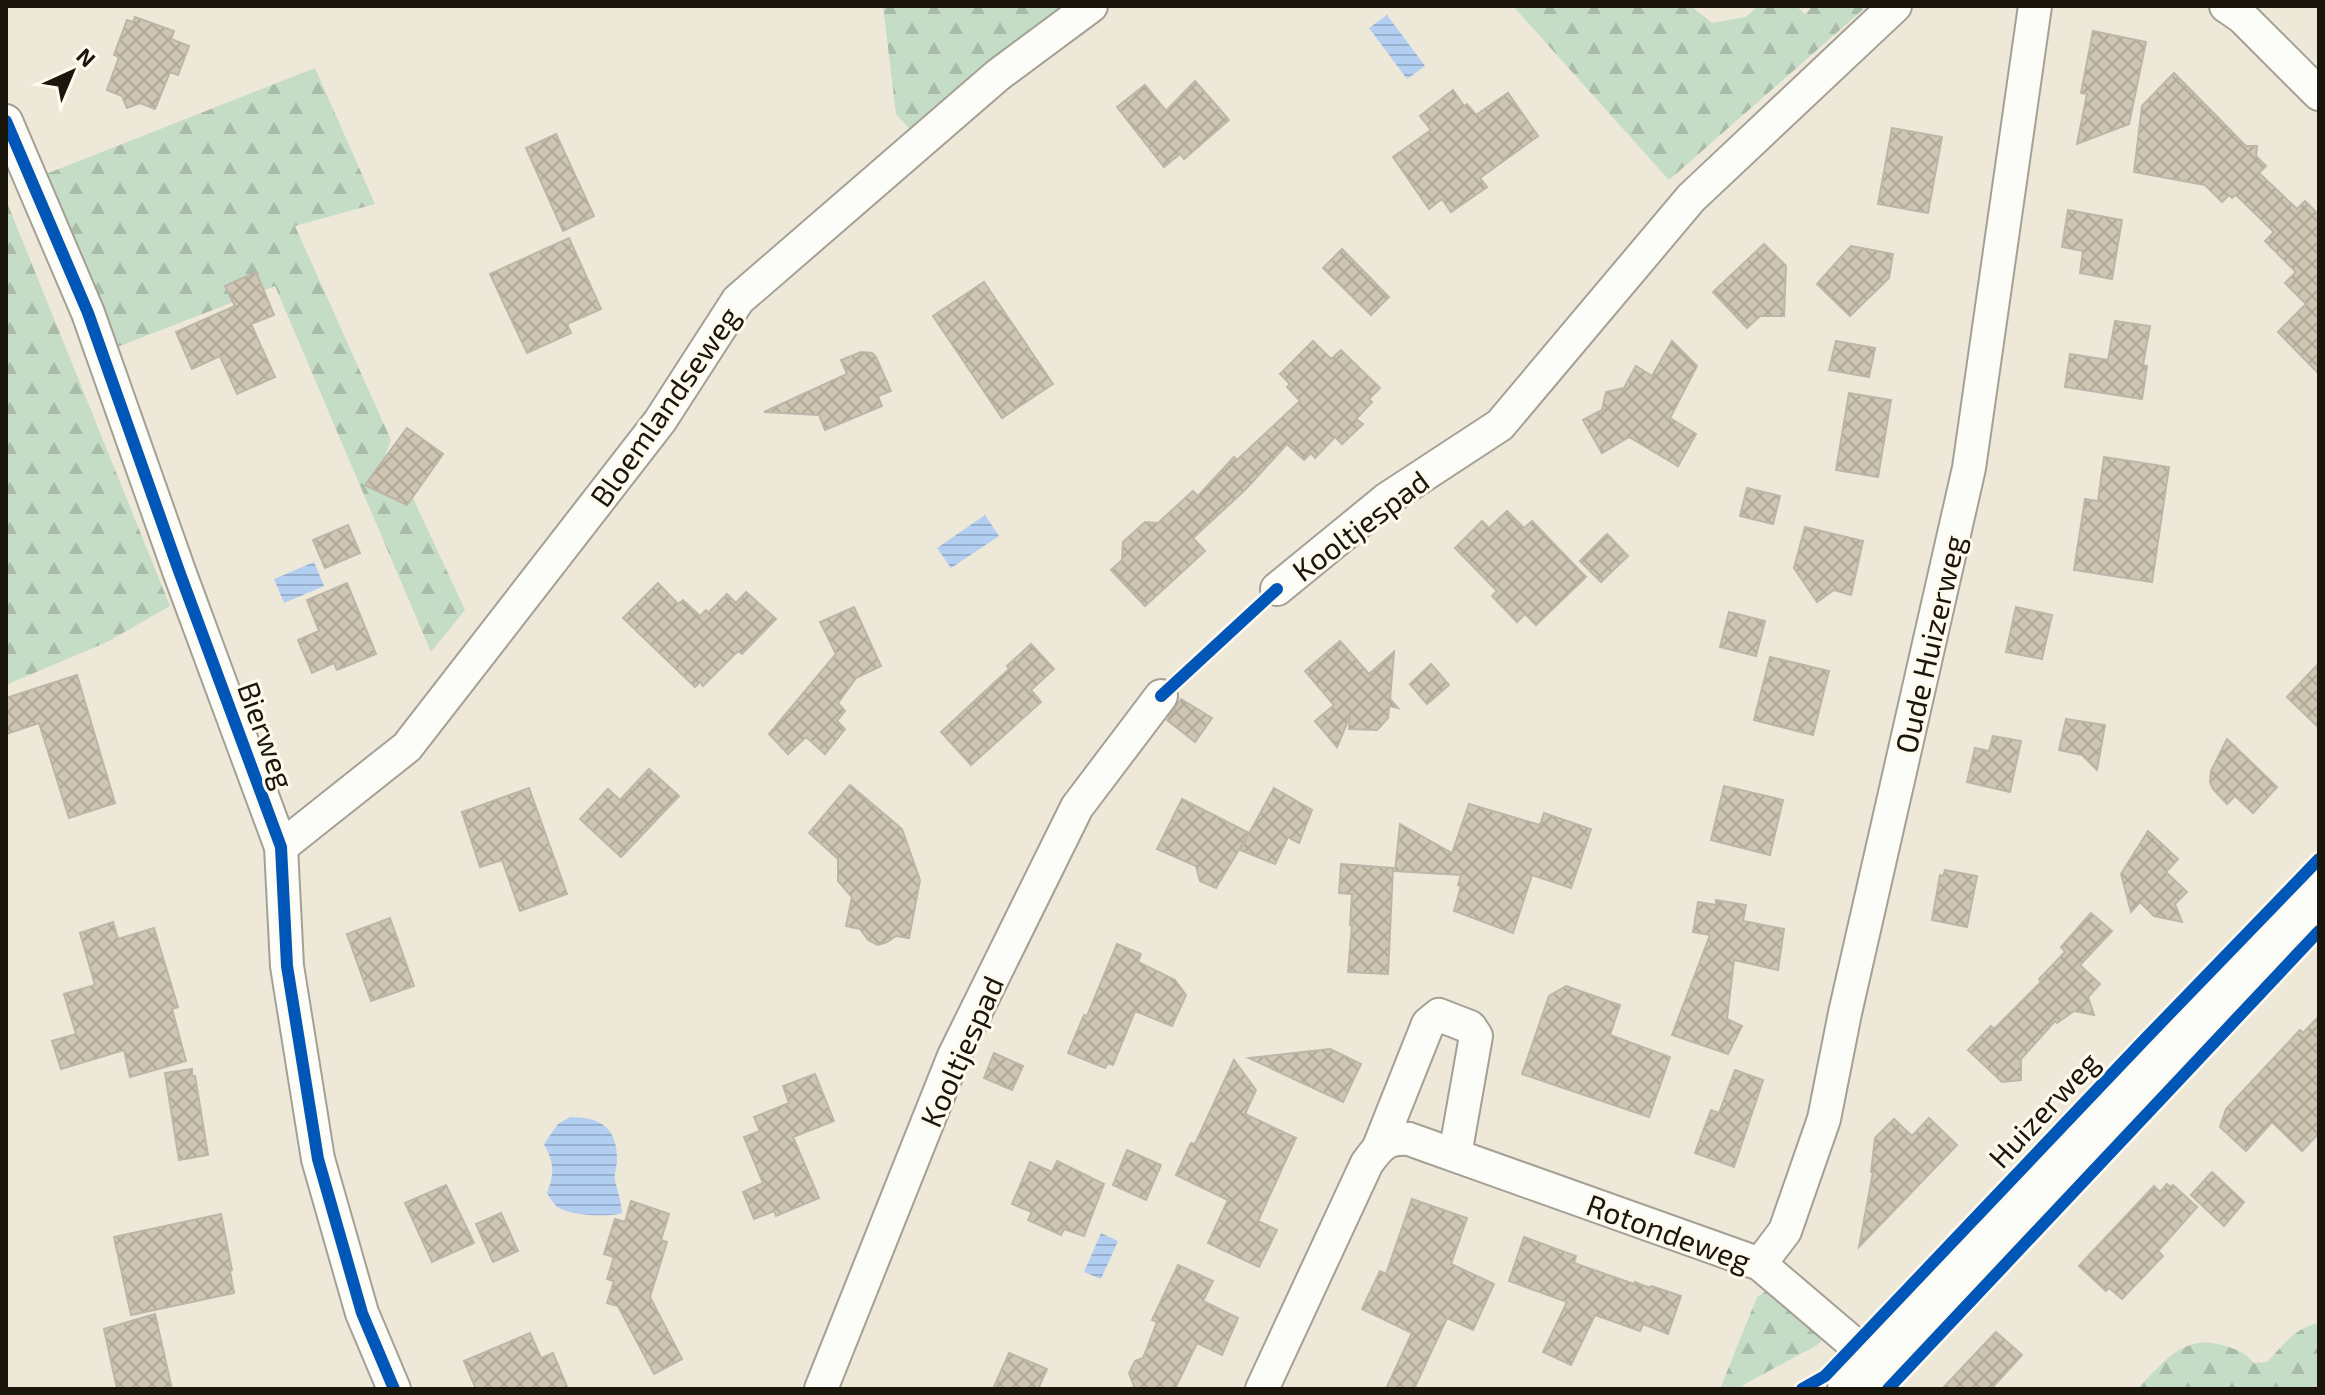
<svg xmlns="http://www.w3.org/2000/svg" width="2325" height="1395" font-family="'Exo 2',sans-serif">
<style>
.forest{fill:url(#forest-firs)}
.water{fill:url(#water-rules)}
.building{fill:url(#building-cross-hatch);stroke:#bbb6a9;stroke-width:2}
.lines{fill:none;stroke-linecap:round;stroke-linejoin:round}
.minor-casing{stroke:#a5a094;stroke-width:36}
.secondary-casing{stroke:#a5a094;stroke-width:48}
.minor{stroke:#fcfcf9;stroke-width:32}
.secondary{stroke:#fcfcf9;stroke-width:44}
.cycleway-casing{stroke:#fffaee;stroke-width:17}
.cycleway{stroke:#0057b8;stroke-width:12}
.labels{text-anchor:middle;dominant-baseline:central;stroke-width:6;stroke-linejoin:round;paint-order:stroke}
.street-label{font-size:30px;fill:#1b160c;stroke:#fffaee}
</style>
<defs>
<pattern id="forest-firs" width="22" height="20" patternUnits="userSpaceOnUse" patternTransform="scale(2)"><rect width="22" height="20" fill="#c5dcc6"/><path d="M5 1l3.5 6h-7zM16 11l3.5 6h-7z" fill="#a9bca9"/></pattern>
<pattern id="water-rules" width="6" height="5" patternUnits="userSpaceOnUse" patternTransform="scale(2)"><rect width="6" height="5" fill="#b2cef1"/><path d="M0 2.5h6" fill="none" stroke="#98b0cd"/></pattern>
<pattern id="building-cross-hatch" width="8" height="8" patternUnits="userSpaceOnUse" patternTransform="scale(2)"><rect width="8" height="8" fill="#cec6b2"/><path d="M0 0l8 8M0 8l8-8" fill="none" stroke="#b0a998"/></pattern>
</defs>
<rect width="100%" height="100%" fill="#eee8d8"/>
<g class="forest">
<polygon points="883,6 1079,6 916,136 896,114"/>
<polygon points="1513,6 1691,6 1712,23 1746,17 1758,6 1796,6 1805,14 1813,6 1867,6 1669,180"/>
<polygon points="315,68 375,204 295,226 391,440 384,458 400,470 465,610 431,652 275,286 107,351 36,178"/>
<polygon points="6,200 170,606 107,642 6,685"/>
<polygon points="1767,1290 1832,1332 1817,1345 1745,1384 1740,1389 1720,1389 1757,1297"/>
<path d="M2319 1323V1389H2137C2162 1365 2182 1333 2222 1345 2236 1349 2244 1352 2254 1363L2267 1362C2284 1345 2294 1328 2319 1323Z"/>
</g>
<g class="water">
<polygon points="1387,15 1425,66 1407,79 1369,28"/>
<polygon points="985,515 999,536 951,568 937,548"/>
<polygon points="314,562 324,586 284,603 274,579"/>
<path d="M570 1117C601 1117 618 1128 617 1162 616 1169 614 1175 615 1181 618 1192 621 1201 622 1213 608 1217 572 1216 559 1208 553 1204 551 1199 547 1193 555 1173 554 1163 544 1144L558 1124Z"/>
<polygon points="1101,1233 1118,1241 1101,1279 1084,1272"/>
</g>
<g class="building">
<polygon points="135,17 174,31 171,39 189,46 178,75 170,72 155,109 140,103 127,108 122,96 107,90 119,57 114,55 127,20 133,22"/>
<polygon points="2093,31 2146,42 2129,124 2077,144 2087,94 2081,93"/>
<polygon points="2174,73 2246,146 2257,146 2256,156 2266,166 2259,173 2297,209 2305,201 2319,215 2319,374 2278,332 2306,304 2285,283 2296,272 2265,241 2274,232 2236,195 2232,198 2229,195 2222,202 2205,185 2134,172 2142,106"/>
<polygon points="1195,81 1229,120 1184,159 1180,154 1164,167 1117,107 1145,85 1166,111"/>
<polygon points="1453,90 1464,106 1467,104 1476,115 1508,93 1538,136 1480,178 1487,187 1451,212 1442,199 1429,209 1393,157 1431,130 1420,116"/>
<polygon points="1892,128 1942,137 1928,213 1878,204"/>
<polygon points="556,134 594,216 563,231 526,148"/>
<polygon points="2068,210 2122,220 2112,279 2080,273 2083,251 2062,247"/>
<polygon points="569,238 601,309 567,324 571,333 527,353 490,274"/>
<polygon points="1764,244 1786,266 1784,316 1760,316 1747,328 1713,292"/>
<polygon points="1851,246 1893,254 1889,278 1850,316 1817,284"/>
<polygon points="1342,249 1389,297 1371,315 1323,268"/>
<polygon points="256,272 274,315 251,324 275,377 237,394 220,356 192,369 176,332 235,306 225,286"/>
<polygon points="984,282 1053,384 1002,418 933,316"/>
<polygon points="2115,321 2150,326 2143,365 2147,366 2142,399 2065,387 2070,354 2108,360"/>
<polygon points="1313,341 1331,359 1341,350 1380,388 1369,399 1372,402 1356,419 1363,424 1342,444 1335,437 1315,458 1311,453 1304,460 1287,444 1246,489 1193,538 1205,551 1145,606 1111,570 1122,560 1123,542 1145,522 1158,523 1193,491 1198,496 1234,457 1237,460 1300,401 1287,387 1290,384 1280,374"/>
<polygon points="1672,341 1697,366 1670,418 1696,434 1678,466 1629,437 1602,453 1583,420 1602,410 1606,392 1624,388 1636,366 1652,376"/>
<polygon points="1836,341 1875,348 1869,377 1829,370"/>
<polygon points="861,352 872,353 876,357 891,391 878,396 882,406 825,430 819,415 764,412 847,374 841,360"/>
<polygon points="1849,393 1891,400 1878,477 1836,470"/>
<polygon points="407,428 443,454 407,505 365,485"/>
<polygon points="2104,457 2169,467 2152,582 2074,570 2085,499 2098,501"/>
<polygon points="1747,488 1780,496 1773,524 1740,516"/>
<polygon points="1507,511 1524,528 1532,521 1586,577 1536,625 1525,614 1517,622 1492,596 1497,591 1455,548 1482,521 1489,528"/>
<polygon points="348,525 360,553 325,568 313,540"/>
<polygon points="1805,527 1863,541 1851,595 1834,590 1817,602 1794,568"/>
<polygon points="1607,534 1628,556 1601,582 1580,561"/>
<polygon points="347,583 376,654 337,670 334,663 312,673 298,640 319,631 307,600"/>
<polygon points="658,583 678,604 683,600 700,616 706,610 708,613 727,594 736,603 746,592 776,619 742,654 738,651 703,686 700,682 695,687 623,618"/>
<polygon points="854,607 881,666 856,678 838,703 845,711 837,721 845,729 825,754 806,737 788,754 769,734 836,654 820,622"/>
<polygon points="2016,607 2052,615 2042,659 2006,652"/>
<polygon points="1729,612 1765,621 1756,656 1720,647"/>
<polygon points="1340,641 1369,674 1394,652 1390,699 1398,708 1389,706 1388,718 1377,730 1349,729 1350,716 1337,747 1315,721 1334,705 1305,671"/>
<polygon points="1031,644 1054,669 1031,690 1041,702 971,765 941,732 1009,669 1007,666"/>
<polygon points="1770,657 1829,671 1813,735 1754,720"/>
<polygon points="2319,663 2319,728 2287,697"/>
<polygon points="1431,664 1449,685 1427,704 1410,684"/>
<polygon points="77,675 115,803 69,818 39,723 6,734 6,698"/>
<polygon points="1181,699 1212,718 1195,742 1167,720"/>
<polygon points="2066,719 2105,725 2097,770 2082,755 2059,750"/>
<polygon points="1993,736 2021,741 2010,792 1967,782 1975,748 1989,751"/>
<polygon points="2227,739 2277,787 2253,813 2235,796 2227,804 2213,789 2210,782 2211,771"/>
<polygon points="649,769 679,796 621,857 580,819 608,789 620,800"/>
<polygon points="850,785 902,829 920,880 909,938 896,936 887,942 878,945 868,940 860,929 846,926 852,897 838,881 838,859 809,833"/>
<polygon points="1724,786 1783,800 1770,855 1711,840"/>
<polygon points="529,788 567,894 520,911 502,860 480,867 462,812"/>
<polygon points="1274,788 1312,810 1299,843 1288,837 1275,864 1240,850"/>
<polygon points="1182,799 1249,833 1216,888 1200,881 1196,866 1157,849"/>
<polygon points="1469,804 1540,825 1544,813 1591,829 1571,888 1532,875 1513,933 1454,911 1461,886 1458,885 1461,875 1395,871 1400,824 1452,853"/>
<polygon points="2148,831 2178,859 2166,872 2187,892 2175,904 2182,922 2154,916 2140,902 2131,912 2121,874"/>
<polygon points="1341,864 1393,868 1388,974 1348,972 1352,925 1350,925 1352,894 1339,893"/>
<polygon points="1945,870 1977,876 1967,927 1932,920 1940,875 1943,876"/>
<polygon points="1716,900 1746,905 1743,921 1784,929 1778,970 1734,960 1727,1019 1742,1026 1728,1054 1672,1035 1710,935 1693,932 1698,902 1716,905"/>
<polygon points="2091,913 2112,931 2080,965 2100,984 2088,997 2094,1015 2074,1011 2057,1023 2055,1021 2021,1059 2021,1080 2002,1082 1968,1050 1991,1026 1994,1029 2041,982 2039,979 2065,952 2061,947"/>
<polygon points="390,918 414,986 371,1001 347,934"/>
<polygon points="113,922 118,939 154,928 178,1007 172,1009 186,1061 130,1077 124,1050 61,1069 52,1041 76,1034 64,994 95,985 80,933"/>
<polygon points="1117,944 1141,954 1138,962 1175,980 1186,995 1172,1026 1135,1011 1113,1065 1108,1063 1105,1068 1068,1053 1084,1015 1087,1016"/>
<polygon points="1566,986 1620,1005 1610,1035 1670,1057 1649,1117 1522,1074 1549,996"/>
<polygon points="2319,1016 2319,1133 2302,1151 2272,1122 2246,1151 2220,1127 2226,1109 2300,1030 2303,1033"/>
<polygon points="1330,1049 1361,1064 1343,1102 1249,1058"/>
<polygon points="994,1053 1023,1066 1012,1090 984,1078"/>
<polygon points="1234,1060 1256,1090 1245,1114 1296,1138 1258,1221 1277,1230 1259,1267 1208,1243 1228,1200 1176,1175 1191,1143 1195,1144"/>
<polygon points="192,1069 192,1076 195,1076 208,1155 179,1160 165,1073"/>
<polygon points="1735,1070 1763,1080 1734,1167 1695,1153 1711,1110 1719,1113"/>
<polygon points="815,1074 834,1121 793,1137 819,1198 776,1216 774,1211 754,1219 743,1192 763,1183 744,1137 760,1131 754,1117 789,1103 783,1086"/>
<polygon points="1929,1118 1957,1145 1859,1247 1873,1172 1871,1172 1875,1138 1894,1119 1912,1136"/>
<polygon points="1127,1150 1161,1165 1146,1200 1113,1185"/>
<polygon points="1057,1161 1104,1184 1084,1236 1064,1229 1061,1235 1028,1220 1032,1212 1012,1204 1030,1162 1052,1172"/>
<polygon points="2212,1172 2244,1202 2224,1226 2191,1195"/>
<polygon points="2167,1184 2170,1187 2173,1185 2197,1207 2158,1251 2163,1256 2122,1299 2109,1288 2106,1291 2079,1266 2154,1186 2160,1192"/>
<polygon points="446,1185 474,1243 432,1262 405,1203"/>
<polygon points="1412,1199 1467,1218 1451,1264 1494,1284 1473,1330 1447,1318 1414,1389 1386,1389 1412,1333 1362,1309 1380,1271 1386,1274"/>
<polygon points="631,1201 669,1214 661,1240 667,1242 650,1297 682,1359 654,1374 618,1306 607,1303 614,1281 607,1279 614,1257 604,1254 615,1219 625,1222"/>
<polygon points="501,1213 518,1251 493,1262 476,1224"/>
<polygon points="221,1214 232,1270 230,1271 234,1293 131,1315 114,1237"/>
<polygon points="1524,1237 1576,1256 1574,1263 1634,1284 1635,1282 1650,1288 1651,1286 1681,1296 1668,1334 1643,1324 1640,1331 1595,1315 1571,1365 1543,1352 1567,1302 1509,1281"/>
<polygon points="1178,1265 1213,1281 1203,1301 1238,1318 1222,1355 1197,1343 1175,1389 1135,1389 1129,1373 1135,1361 1143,1358 1157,1322 1152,1320"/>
<polygon points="155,1314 172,1389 117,1389 104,1329"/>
<polygon points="1996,1332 2022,1355 1991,1389 1942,1389"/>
<polygon points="530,1333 541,1358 553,1353 568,1389 476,1389 464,1361"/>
<polygon points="1009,1353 1047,1369 1038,1389 993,1389"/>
</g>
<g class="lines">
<defs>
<g id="minor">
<polyline points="2226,6 2242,17 2319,94"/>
<polyline points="6,121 88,313 179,571 281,847 287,966 318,1159 362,1313 394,1389"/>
<polyline points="1277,589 1387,499 1500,425 1691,198 1895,6"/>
<polyline points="281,847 407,747 660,421 738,300 998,75 1091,6"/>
<polyline points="1379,1147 1428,1024 1439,1015 1470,1027 1476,1036 1455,1155"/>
<polyline points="1760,1264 1785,1231 1824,1119 1845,1013 1969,468 2035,6"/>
<polyline points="821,1389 954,1056 1077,807 1161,696"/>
<path d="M1262 1389 1367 1163C1380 1145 1387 1137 1409 1139L1760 1264 1875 1362"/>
</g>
<polyline id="secondary" points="1850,1389 2319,894"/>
</defs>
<use href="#minor" class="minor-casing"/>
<use href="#secondary" class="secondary-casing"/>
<use href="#minor" class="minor"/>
<use href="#secondary" class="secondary"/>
<defs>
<g id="cycleway">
<polyline points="6,121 88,313 179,571 281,847 287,966 318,1159 362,1313 394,1389"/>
<polyline points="1161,696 1277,589"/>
<polyline points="1802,1389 1825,1376 2146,1038 2319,859"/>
<polyline points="1888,1389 2319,931"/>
</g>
</defs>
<use href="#cycleway" class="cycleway-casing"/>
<use href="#cycleway" class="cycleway"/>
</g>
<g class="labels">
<g class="street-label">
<text transform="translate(664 406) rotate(-55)">Bloemlandseweg</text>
<text transform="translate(1360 525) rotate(-37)">Kooltjespad</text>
<text transform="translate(1929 644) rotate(-77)">Oude Huizerweg</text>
<text transform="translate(267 735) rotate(70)">Bierweg</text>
<text transform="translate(961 1051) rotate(-66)">Kooltjespad</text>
<text transform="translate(2043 1109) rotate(-47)">Huizerweg</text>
<text transform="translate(1669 1232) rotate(20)">Rotondeweg</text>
</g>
</g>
<rect width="2325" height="1395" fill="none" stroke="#1b160c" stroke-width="16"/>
<g transform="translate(72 72) rotate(44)" stroke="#fffaee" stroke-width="6" paint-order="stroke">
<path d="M0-6L14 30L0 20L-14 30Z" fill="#1b160c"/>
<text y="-12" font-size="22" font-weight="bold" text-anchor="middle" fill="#1b160c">N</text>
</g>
</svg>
